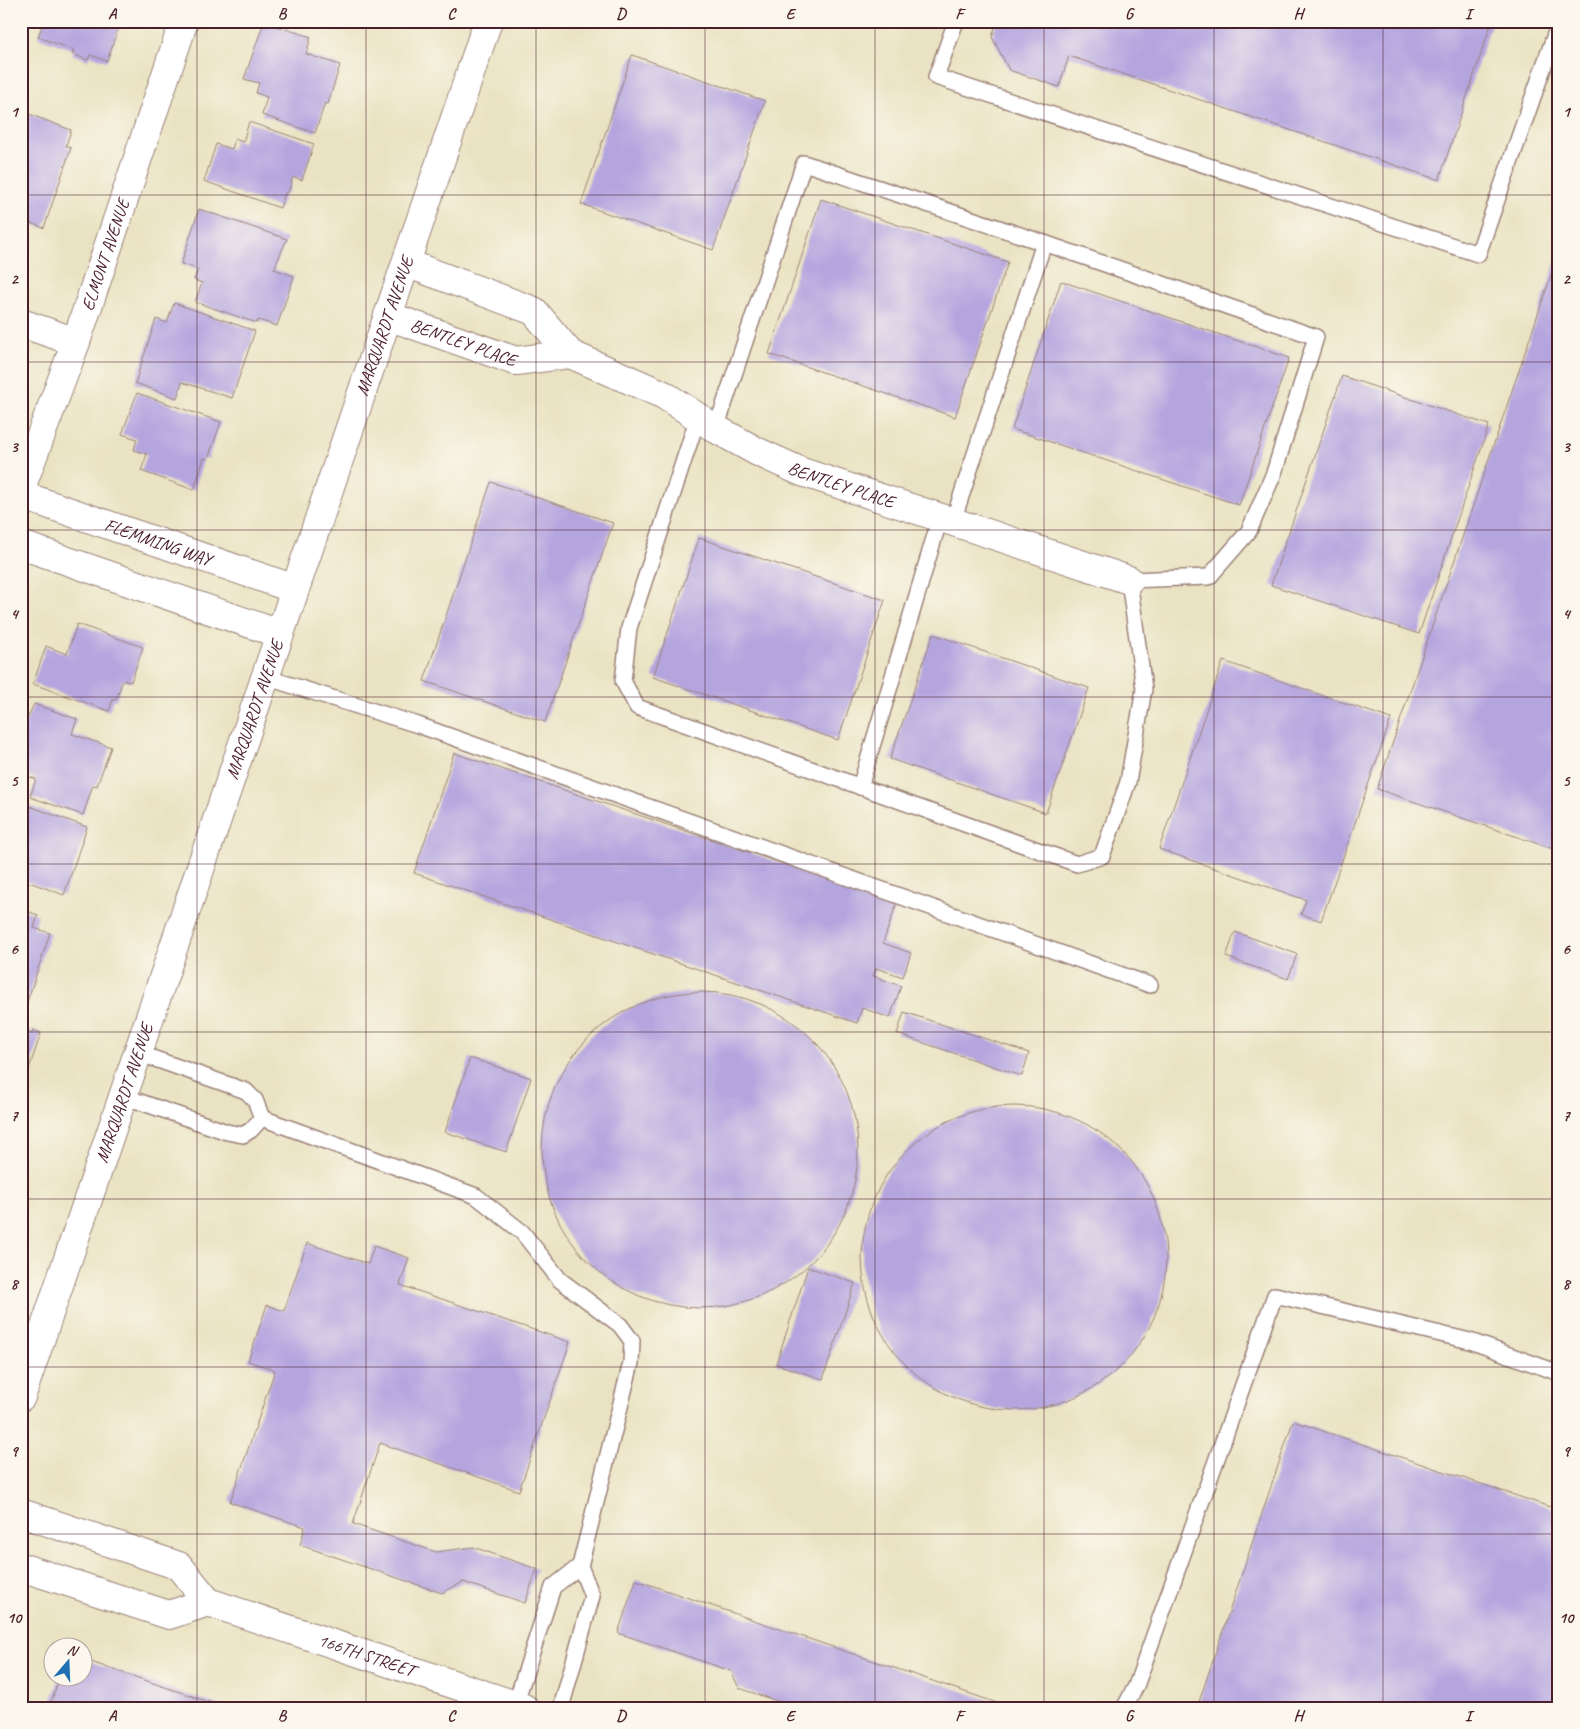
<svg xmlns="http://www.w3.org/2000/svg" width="1580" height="1729" font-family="Caveat,sans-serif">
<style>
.building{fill:#b5a5df}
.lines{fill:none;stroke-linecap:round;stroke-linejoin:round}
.service-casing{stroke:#9a8177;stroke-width:18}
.minor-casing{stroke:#9a8177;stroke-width:30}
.secondary-casing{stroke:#9a8177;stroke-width:30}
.service{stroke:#fff;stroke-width:15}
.minor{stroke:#fff;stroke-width:28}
.secondary{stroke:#fff;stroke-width:28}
.grid{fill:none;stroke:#4a1f2b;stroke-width:1;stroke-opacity:0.55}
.labels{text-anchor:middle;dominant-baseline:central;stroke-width:4.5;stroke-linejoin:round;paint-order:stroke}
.street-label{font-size:18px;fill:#4a1f2b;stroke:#fbf7ec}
.neatline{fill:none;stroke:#4a1f2b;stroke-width:2}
.grid-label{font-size:16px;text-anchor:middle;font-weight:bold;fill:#4a1f2b}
</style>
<rect width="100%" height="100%" fill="#fbf7ec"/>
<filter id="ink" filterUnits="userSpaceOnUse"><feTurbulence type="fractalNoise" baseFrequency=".02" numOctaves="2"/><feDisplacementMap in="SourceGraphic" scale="10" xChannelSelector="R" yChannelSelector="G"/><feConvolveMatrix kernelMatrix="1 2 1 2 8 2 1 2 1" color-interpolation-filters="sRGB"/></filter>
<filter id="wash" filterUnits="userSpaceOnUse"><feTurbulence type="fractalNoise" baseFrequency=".0096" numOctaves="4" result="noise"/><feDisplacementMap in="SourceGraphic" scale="20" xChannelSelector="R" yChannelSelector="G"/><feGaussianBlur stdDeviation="1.12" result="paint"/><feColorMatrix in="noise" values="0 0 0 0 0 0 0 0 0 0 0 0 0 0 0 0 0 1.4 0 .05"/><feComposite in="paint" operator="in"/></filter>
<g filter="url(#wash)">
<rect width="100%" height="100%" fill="#eae3c3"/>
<g id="blocks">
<g class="building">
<polygon points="44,21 121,21 107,61 90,55 88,60 72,54 74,50 38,37"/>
<polygon points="342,21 359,21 357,27"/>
<polygon points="997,21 1492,21 1439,180 1069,56 1059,87 1009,70 992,37"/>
<polygon points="264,22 311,37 306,54 340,65 328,104 325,103 315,133 262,115 267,97 256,93 259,83 244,79"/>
<polygon points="632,55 765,101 713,250 581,204"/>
<polygon points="21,111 71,130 66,146 71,148 44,228 27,222 22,238"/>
<polygon points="249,122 314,144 302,180 293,177 288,193 285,193 280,208 204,181 216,144 232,149 235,139 243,142"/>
<polygon points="821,199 1008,262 955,417 769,354"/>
<polygon points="199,209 287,239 274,269 294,276 277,326 258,320 257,323 195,302 202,283 194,280 198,269 181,264"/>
<polygon points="1558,255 1559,255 1559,851 1377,789"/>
<polygon points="1061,281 1289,358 1239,505 1012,429"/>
<polygon points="174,303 255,331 232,398 182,382 177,398 135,383 156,319 167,323"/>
<polygon points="1342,376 1489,425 1419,634 1271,585"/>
<polygon points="137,393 221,422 208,459 204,458 194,490 141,471 147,454 134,450 137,439 122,434"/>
<polygon points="491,482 613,523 545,722 424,681"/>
<polygon points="699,538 885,600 838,740 653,677"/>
<polygon points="77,624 143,647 131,682 123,680 116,700 113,699 109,711 33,684 46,646 67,654"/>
<polygon points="933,634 1089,688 1046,813 890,759"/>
<polygon points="1223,661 1391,719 1321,921 1301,914 1306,900 1159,849"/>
<polygon points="34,704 77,719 72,734 111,747 97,786 93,785 83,815 30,797 36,779 24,775 27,765 21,763 21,732"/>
<polygon points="454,753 897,902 883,943 911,953 903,977 876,968 873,976 901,986 890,1018 862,1008 857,1023 414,873"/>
<polygon points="21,803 87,827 64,895 21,879"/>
<polygon points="21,909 38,915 34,928 50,933 27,1002 21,1000"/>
<polygon points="1235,932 1297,954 1288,979 1226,957"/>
<circle cx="700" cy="1150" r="158"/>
<polygon points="904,1012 1029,1053 1022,1076 897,1034"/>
<polygon points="21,1027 32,1033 33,1030 41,1033 22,1090"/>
<polygon points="470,1058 531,1078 506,1152 445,1132"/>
<circle cx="1014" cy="1258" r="152"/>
<polygon points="307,1243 368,1264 374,1246 409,1258 400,1285 570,1342 519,1491 380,1443 353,1524 436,1552 473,1547 537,1569 525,1603 463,1582 442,1593 300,1545 305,1527 230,1502 275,1370 248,1361 267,1305 284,1311"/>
<polygon points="808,1267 855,1283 823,1379 776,1364"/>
<polygon points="1293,1421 1559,1510 1559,1708 1197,1708"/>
<polygon points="636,1580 1009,1707 1009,1708 797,1708 739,1688 731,1671 618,1633"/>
<polygon points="82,1659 224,1707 224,1708 49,1708 60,1676 82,1676"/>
</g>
</g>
</g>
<g filter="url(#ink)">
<use href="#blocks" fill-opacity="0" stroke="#9a8177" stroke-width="1"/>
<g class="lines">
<defs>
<g id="service">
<polyline points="956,21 936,77 1478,254 1559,23"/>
<polyline points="698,417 629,628 623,681 637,707 1077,864 1102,856 1128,782 1144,689 1129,580 1209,577 1249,531 1274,473 1316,337 1044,243"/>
<polyline points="716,429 804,163 1044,243 953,521"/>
<polyline points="265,677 418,725 1150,985"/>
<polyline points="860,787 940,518"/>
<polyline points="138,1053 246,1091 255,1100 262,1118 476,1196 522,1232 560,1280 620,1325 632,1341 631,1363 580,1566 592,1596 561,1708"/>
<polyline points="123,1096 227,1132 243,1135 251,1130 262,1118"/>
<polyline points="515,1705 553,1587 580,1566"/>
<polyline points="1124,1708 1136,1686 1275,1295 1470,1341 1559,1373"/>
</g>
<g id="minor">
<path id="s1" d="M406 263 534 311 570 354 664 395 716 429 758 452 802 472 1129 580"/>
<path id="s2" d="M388 316 516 361 570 354"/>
<polyline points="21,323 76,342"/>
<path id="s3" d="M21 488 76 342 184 21"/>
<path id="s4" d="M21 495 295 589"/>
<polyline points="21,545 280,634"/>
<path id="s5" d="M21 1513 179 1566 208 1602 524 1708"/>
<polyline points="21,1567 169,1615 208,1602"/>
</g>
<g id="secondary">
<path id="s6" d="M21 1397 488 21"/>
</g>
</defs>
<use href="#service" class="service-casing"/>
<use href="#minor" class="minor-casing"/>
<use href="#secondary" class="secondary-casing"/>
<use href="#service" class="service"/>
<use href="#minor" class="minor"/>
<use href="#secondary" class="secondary"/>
</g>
</g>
<path class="grid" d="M197 21V1708M366 21V1708M536 21V1708M705 21V1708M875 21V1708M1044 21V1708M1214 21V1708M1383 21V1708M21 195H1559M21 362H1559M21 530H1559M21 697H1559M21 864H1559M21 1032H1559M21 1199H1559M21 1367H1559M21 1534H1559"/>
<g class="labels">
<g class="street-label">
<text stroke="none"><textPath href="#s3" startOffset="248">ELMONT AVENUE</textPath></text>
<text stroke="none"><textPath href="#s6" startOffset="1131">MARQUARDT AVENUE</textPath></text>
<text stroke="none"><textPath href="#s2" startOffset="80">BENTLEY PLACE</textPath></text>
<text stroke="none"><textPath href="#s1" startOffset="495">BENTLEY PLACE</textPath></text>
<text stroke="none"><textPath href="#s4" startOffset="145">FLEMMING WAY</textPath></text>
<text stroke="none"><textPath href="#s6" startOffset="726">MARQUARDT AVENUE</textPath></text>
<text stroke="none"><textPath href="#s6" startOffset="321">MARQUARDT AVENUE</textPath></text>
<text stroke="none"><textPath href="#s5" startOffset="380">166TH STREET</textPath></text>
</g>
</g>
<rect width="1580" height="1729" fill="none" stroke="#fbf7ec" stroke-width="55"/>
<g transform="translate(68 1662) rotate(19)"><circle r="24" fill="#fbf7ec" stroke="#b4a19f"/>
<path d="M0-4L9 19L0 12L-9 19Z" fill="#1f6fb2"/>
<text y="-8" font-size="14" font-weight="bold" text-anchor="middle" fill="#4a1f2b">N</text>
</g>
<rect x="28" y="28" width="1524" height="1674" class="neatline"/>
<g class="grid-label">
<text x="112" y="19">A</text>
<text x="282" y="19">B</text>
<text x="451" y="19">C</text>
<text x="621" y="19">D</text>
<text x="790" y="19">E</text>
<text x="959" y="19">F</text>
<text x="1129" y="19">G</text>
<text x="1298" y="19">H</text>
<text x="1468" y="19">I</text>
<text x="14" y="117">1</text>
<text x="1566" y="117">1</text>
<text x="14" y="284">2</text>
<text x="1566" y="284">2</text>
<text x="14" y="452">3</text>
<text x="1566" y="452">3</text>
<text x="14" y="619">4</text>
<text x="1566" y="619">4</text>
<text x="14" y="786">5</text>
<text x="1566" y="786">5</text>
<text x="14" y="954">6</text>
<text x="1566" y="954">6</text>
<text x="14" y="1121">7</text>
<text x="1566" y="1121">7</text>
<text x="14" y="1289">8</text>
<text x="1566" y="1289">8</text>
<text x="14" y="1456">9</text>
<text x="1566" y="1456">9</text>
<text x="14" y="1623">10</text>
<text x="1566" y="1623">10</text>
<text x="112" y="1721">A</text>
<text x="282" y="1721">B</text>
<text x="451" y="1721">C</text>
<text x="621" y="1721">D</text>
<text x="790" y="1721">E</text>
<text x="959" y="1721">F</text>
<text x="1129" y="1721">G</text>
<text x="1298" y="1721">H</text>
<text x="1468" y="1721">I</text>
</g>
</svg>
